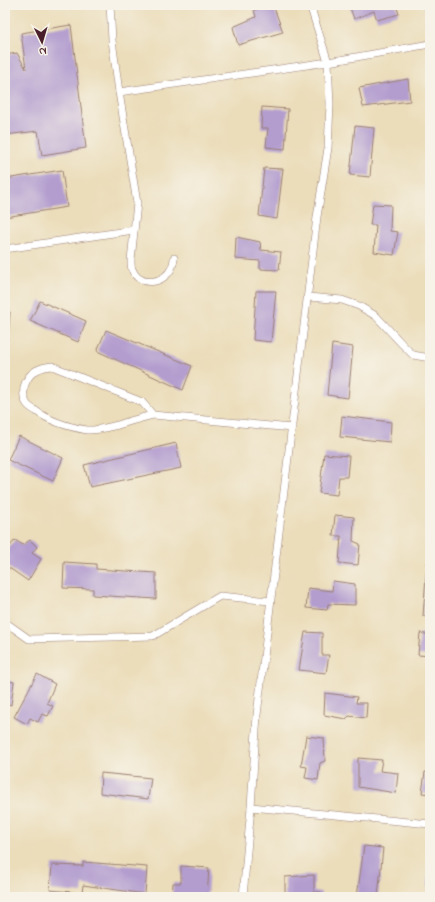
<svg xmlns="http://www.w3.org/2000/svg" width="435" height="902" font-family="'Indie Flower',sans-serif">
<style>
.building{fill:#b39dcf}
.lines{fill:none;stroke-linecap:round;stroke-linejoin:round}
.service-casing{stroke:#9a7e72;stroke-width:8}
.service{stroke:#fff;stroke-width:7}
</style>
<rect width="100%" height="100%" fill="#f7f3e8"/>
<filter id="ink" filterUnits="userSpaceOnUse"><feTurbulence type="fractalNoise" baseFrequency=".025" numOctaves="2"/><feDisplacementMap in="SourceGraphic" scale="8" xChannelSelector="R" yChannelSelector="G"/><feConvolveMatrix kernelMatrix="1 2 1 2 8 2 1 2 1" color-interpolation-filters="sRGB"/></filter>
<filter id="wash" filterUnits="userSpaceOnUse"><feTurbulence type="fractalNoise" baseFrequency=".012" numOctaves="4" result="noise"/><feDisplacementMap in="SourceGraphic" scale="16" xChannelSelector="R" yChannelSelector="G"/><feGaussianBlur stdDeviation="0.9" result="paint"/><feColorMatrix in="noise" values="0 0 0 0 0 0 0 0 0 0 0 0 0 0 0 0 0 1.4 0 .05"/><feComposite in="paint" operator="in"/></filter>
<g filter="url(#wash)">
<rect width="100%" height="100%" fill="#ebddba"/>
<g id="blocks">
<g class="building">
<polygon points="270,5 273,5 283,32 238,45 233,27 256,17 254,10"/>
<polygon points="349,5 396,5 399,14 377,20 374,11 354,19"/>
<polygon points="424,5 430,5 430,16 428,17"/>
<polygon points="71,25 86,148 42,155 38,131 5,135 5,55 17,53 26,69 21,33"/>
<polygon points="408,79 410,101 363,107 359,88"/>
<polygon points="262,107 288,109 285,149 266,147 268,128 261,128"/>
<polygon points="355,126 374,128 370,177 350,175"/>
<polygon points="264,168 283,169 277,219 259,216"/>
<polygon points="62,170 67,207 5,217 5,179"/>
<polygon points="373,204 391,205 390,231 398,232 394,255 374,252 376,225 370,225"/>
<polygon points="236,237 260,242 261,250 281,252 279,270 260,269 260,261 235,259"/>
<polygon points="256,291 276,291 271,342 253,340"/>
<polygon points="40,301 86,321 78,342 30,321"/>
<polygon points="5,311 10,312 8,339 5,339"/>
<polygon points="106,330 192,366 183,390 97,351"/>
<polygon points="332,344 353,347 348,398 327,395"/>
<polygon points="342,416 391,422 390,442 340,437"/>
<polygon points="19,436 63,458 53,481 8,460"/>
<polygon points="176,443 181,468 90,487 84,465"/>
<polygon points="324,454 349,456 347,477 339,477 337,495 319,493"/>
<polygon points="429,506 430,506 430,525 426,524"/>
<polygon points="335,515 354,517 353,541 360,544 358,565 339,563 341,536 333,536"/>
<polygon points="15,540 23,545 30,540 37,547 32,553 41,559 28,581 5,565 5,552"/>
<polygon points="64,562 96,564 96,569 156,573 156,599 93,595 93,589 63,588"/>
<polygon points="427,563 430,564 430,616 423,616"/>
<polygon points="333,581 355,584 355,605 328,604 327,610 306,608 308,588 332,591"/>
<polygon points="305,632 322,633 322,655 329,655 326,673 299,670"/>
<polygon points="420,633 430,635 430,656 418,655"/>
<polygon points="37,674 55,684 47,703 53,706 48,716 42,714 38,722 30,718 27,724 14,717"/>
<polygon points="5,680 14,682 11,705 5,703"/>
<polygon points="325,693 357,697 356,703 367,703 366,718 349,716 346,719 324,715"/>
<polygon points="306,736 324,738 325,761 320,763 318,780 305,778 307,767 301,766"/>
<polygon points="358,758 382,760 380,771 398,773 396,793 358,787"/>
<polygon points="425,772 430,772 430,794 422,793"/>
<polygon points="101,773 151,778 148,799 100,793"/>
<polygon points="364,846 383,848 378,897 357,897"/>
<polygon points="83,862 147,867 145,894 83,885 82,893 50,890 52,865 83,866"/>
<polygon points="181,866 209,868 207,897 172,897 173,883 181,883"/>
<polygon points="430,866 430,897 428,897 428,867"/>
<polygon points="314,875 314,892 321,892 321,897 285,897 285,877"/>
</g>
</g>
</g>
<g filter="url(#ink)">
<use href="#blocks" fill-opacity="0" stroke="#9a7e72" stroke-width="1"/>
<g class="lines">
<defs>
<g id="service">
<path d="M110 5 112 40 119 92 137 203 131 260C131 263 131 267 132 269 139 288 165 284 172 267 173 264 174 261 174 258"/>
<polyline points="119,92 328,62 430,44"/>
<polyline points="5,249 134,230"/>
<polyline points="308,297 342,300 359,306 376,316 402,344 413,355 430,358"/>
<path d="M153 415C141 418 129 421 118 425 108 427 97 431 87 430 69 427 51 422 36 411 33 409 29 407 27 404 22 397 23 386 27 380 32 370 41 367 52 366L142 402 153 415 292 428"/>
<polyline points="5,622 29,639 153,636 220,596 270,601"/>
<polyline points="251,807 430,824"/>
<polyline points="243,897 251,807 257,715 317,217 328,148 330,104 328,62 310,5"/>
</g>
</defs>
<use href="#service" class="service-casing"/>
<use href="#service" class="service"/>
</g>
</g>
<rect width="435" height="902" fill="none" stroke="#f7f3e8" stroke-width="20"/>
<g transform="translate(42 42) rotate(175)" stroke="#f7f3e8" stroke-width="3" paint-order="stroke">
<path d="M0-3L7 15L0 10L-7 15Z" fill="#4a1f2b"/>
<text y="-6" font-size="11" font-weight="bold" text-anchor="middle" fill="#4a1f2b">N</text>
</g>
</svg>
